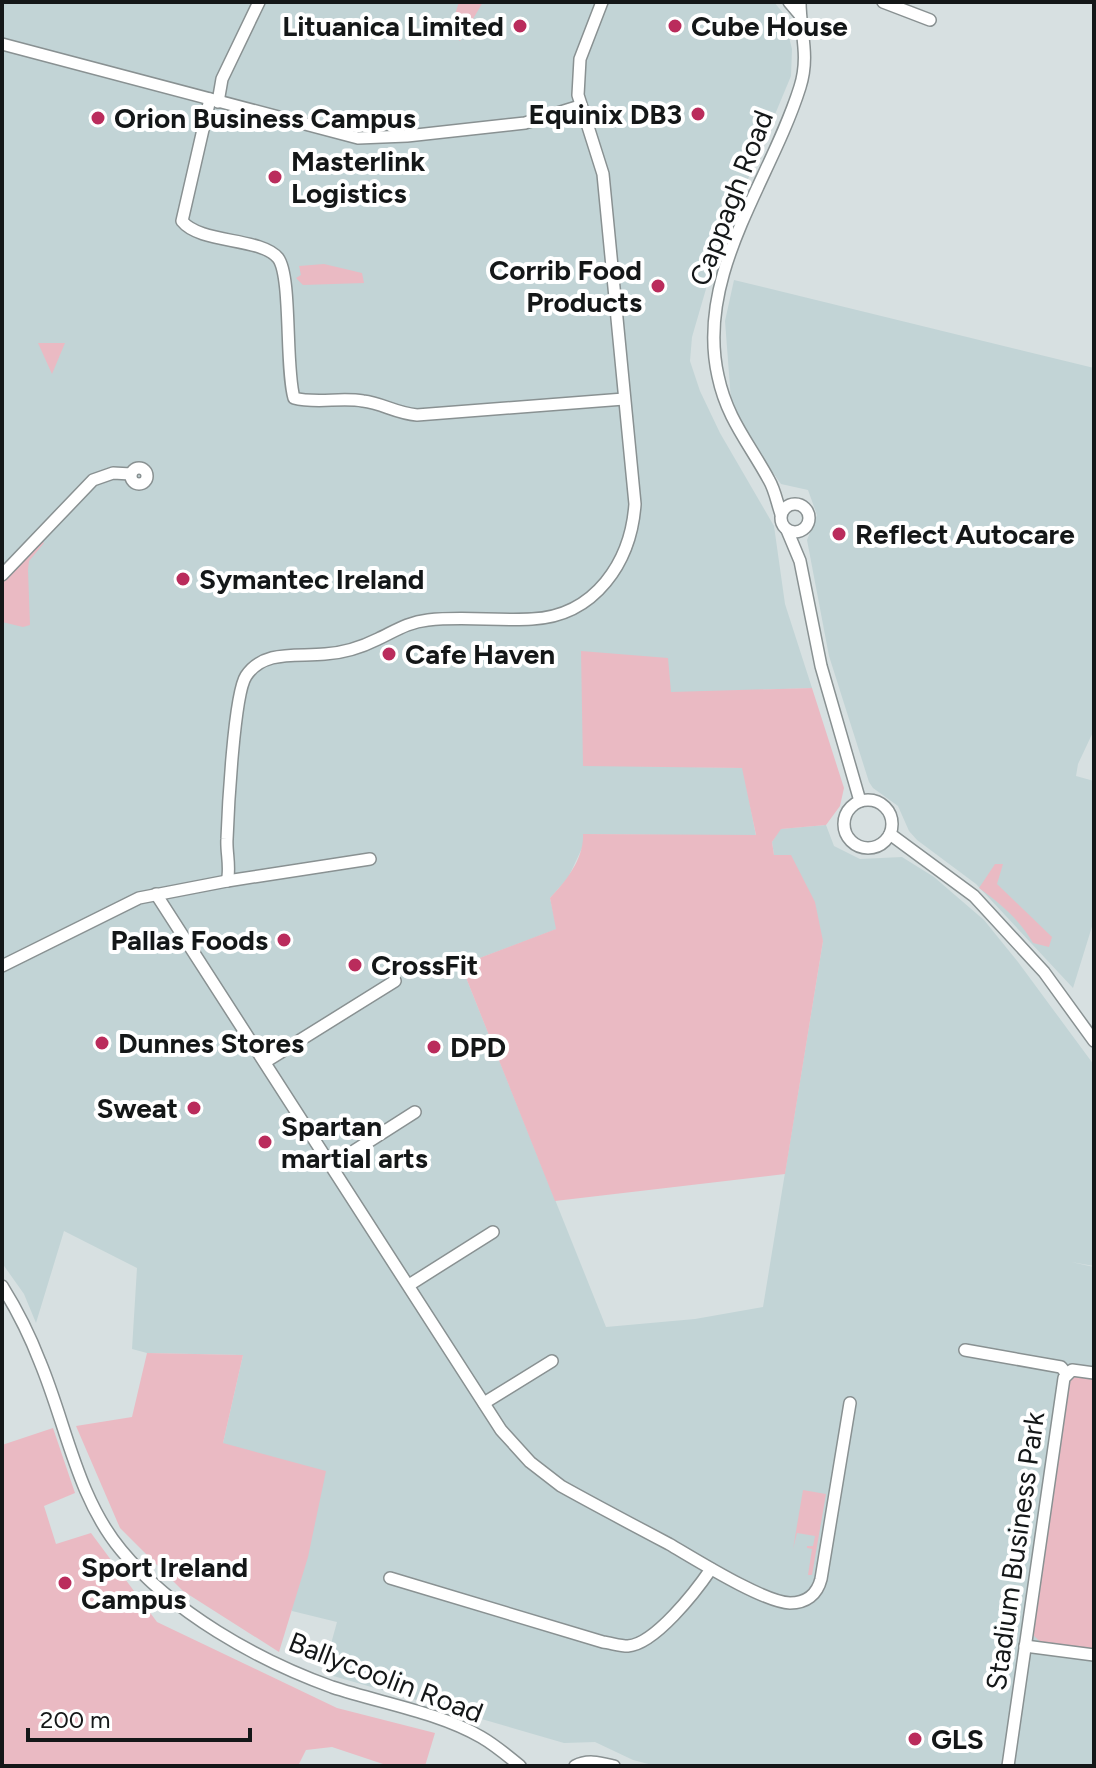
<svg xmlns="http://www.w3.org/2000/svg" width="1096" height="1768" font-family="Figtree,sans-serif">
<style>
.built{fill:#c2d4d6}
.green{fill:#eabac3}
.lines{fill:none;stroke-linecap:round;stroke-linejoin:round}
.minor-casing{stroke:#899192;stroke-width:14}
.minor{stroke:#fff;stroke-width:11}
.poi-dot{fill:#ba2c5c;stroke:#fff;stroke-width:3}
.labels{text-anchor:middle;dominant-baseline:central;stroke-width:8;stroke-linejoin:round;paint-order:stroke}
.poi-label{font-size:28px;font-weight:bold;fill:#141718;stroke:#fff;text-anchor:start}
.street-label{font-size:28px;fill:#141718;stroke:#fff}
</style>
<rect width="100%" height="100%" fill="#d7e0e1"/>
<g class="built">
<polygon points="2,2 774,2 783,13 792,49 791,76 715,258 692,337 690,361 700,391 720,433 774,526 785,604 812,688 671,693 583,765 743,768 756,836 584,834 584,844 568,878 550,898 557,929 461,965 606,1327 695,1319 763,1307 823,941 774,855 772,842 780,829 826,825 834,846 860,859 902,857 934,877 984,920 1018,962 1094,1065 1094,1266 1071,1262 1094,1267 1094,1766 656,1766 633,1760 595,1742 564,1743 323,1673 337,1622 292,1611 223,1443 243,1355 147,1353 132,1349 137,1268 64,1231 36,1323 24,1294 2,1263"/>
<polygon points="734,280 1094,368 1094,730 1078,764 1076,776 1094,781 1094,920 1073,988 976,884 917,840 909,831 898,806 873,788 869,782 829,656 807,540 817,515 808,490 781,484 752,443 731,400 725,321"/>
</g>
<g class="green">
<polygon points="459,2 483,2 460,41 449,33"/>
<polygon points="324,264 362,273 364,283 303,285 296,278 301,275 299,266"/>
<polygon points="38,343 65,343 52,374"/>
<polygon points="41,540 44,543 29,561 28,570 30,625 23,627 2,622 2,581"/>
<path d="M581 651 668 658 671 692 812 688 844 788 840 806 826 825 781 829 772 842 774 855H791L815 902 823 941 785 1174 555 1201 461 965 556 929 550 898C566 881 584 859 583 834L756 835 742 768 583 766Z"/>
<path d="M995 864H1003L997 884 1052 937 1049 947 1033 943C1020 920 1001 904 979 888Z"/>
<polygon points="147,1353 243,1355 223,1443 326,1471 308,1557 279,1652 183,1591 120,1528 76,1426 132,1417"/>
<path d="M1079 1374 1094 1377V1651C1075 1648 1038 1651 1031 1630L1070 1378Z"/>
<polygon points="53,1428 75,1493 44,1506 56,1544 91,1533 157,1622 337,1708 435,1733 425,1766 389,1766 332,1747 306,1750 298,1766 2,1766 2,1445"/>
<polygon points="803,1490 826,1494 812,1575 808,1575 812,1549 807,1548 807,1546 813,1546 815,1536 797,1533 793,1549"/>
</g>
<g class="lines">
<defs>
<g id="minor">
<polyline points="789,2 800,15"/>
<polyline points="883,2 930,20"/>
<polyline points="2,44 358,138 407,136 525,123 580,106"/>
<path d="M210 99 182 221C200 244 261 237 278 258 292 276 285 367 294 398 316 404 341 397 363 401 382 403 395 413 417 415L624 399"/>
<polyline points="218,102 222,79 259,2"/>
<circle cx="139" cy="476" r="8"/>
<circle cx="795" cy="518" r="14"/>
<path d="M781 514C777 503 775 490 769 480 749 443 727 419 718 376 695 274 771 180 800 87 810 55 800 32 800 2"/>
<polyline points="787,530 800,561 821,666 860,801"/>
<polyline points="2,575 93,480 113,473 131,474"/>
<circle cx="868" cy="824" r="24"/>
<polyline points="890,834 974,896 1044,972 1094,1041"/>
<path d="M227 881C231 869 226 852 227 839 228 811 234 694 246 676 264 649 298 657 325 654 342 653 362 647 378 639 395 631 408 622 428 620 462 616 497 621 532 619 595 616 631 562 635 504L603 174 578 95 580 59 602 2"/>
<path d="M156 894 501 1430 530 1462 561 1486C597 1506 633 1525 669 1544 695 1559 763 1602 790 1603 806 1603 817 1595 821 1579L850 1403"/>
<polyline points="2,966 139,898 227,881 370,859"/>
<polyline points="265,1062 395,981"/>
<polyline points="332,1165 415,1112"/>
<polyline points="409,1285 493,1232"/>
<path d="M2 1286C17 1310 30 1336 40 1362 66 1424 77 1497 121 1550 172 1612 257 1660 332 1687 380 1703 438 1712 481 1737 495 1745 508 1756 520 1766"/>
<polyline points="965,1350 1061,1367 1066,1373"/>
<polyline points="484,1403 552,1361"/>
<path d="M390 1578 603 1642C611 1643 620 1646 628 1646 655 1644 696 1591 711 1569"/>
<polyline points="1025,1646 1094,1655"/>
<path d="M575 1766C588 1759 601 1763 614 1766"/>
<polyline points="1008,1766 1064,1378 1072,1370 1094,1373"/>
</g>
</defs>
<use href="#minor" class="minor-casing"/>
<use href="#minor" class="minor"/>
</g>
<g class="poi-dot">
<circle cx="520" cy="26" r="8"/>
<circle cx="675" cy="26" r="8"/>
<circle cx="698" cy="114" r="8"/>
<circle cx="98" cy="118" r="8"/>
<circle cx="275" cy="177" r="8"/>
<circle cx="658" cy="286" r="8"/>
<circle cx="839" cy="534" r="8"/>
<circle cx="183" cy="579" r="8"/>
<circle cx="389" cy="654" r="8"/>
<circle cx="284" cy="940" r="8"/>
<circle cx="355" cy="965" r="8"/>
<circle cx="102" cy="1043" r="8"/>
<circle cx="434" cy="1047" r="8"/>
<circle cx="194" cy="1108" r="8"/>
<circle cx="265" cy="1142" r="8"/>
<circle cx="65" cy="1583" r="8"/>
<circle cx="915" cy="1739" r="8"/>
</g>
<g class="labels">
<g class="poi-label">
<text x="504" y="26" text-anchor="end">Lituanica Limited</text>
<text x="691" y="26">Cube House</text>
<text x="682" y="114" text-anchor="end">Equinix DB3</text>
<text x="114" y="118">Orion Business Campus</text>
<text x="291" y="161">Masterlink<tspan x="291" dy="32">Logistics</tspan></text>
<text x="642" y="270" text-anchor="end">Corrib Food<tspan x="642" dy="32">Products</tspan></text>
<text x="855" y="534">Reflect Autocare</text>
<text x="199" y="579">Symantec Ireland</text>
<text x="405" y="654">Cafe Haven</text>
<text x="268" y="940" text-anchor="end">Pallas Foods</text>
<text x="371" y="965">CrossFit</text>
<text x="118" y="1043">Dunnes Stores</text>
<text x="450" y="1047">DPD</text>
<text x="178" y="1108" text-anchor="end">Sweat</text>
<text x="281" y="1126">Spartan<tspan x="281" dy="32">martial arts</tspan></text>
<text x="81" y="1567">Sport Ireland<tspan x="81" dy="32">Campus</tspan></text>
<text x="931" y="1739">GLS</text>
</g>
<g class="street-label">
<text transform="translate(731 198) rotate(-69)">Cappagh Road</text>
<text transform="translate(1015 1551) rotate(-82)">Stadium Business Park</text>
<text transform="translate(386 1677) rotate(21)">Ballycoolin Road</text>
</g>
</g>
<rect width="1096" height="1768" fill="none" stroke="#141718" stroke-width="8"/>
<path d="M28 1728v12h222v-12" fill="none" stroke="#141718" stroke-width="4"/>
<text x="40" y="1728" font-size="24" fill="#141718" stroke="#ffffff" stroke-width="6" paint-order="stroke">200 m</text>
</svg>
